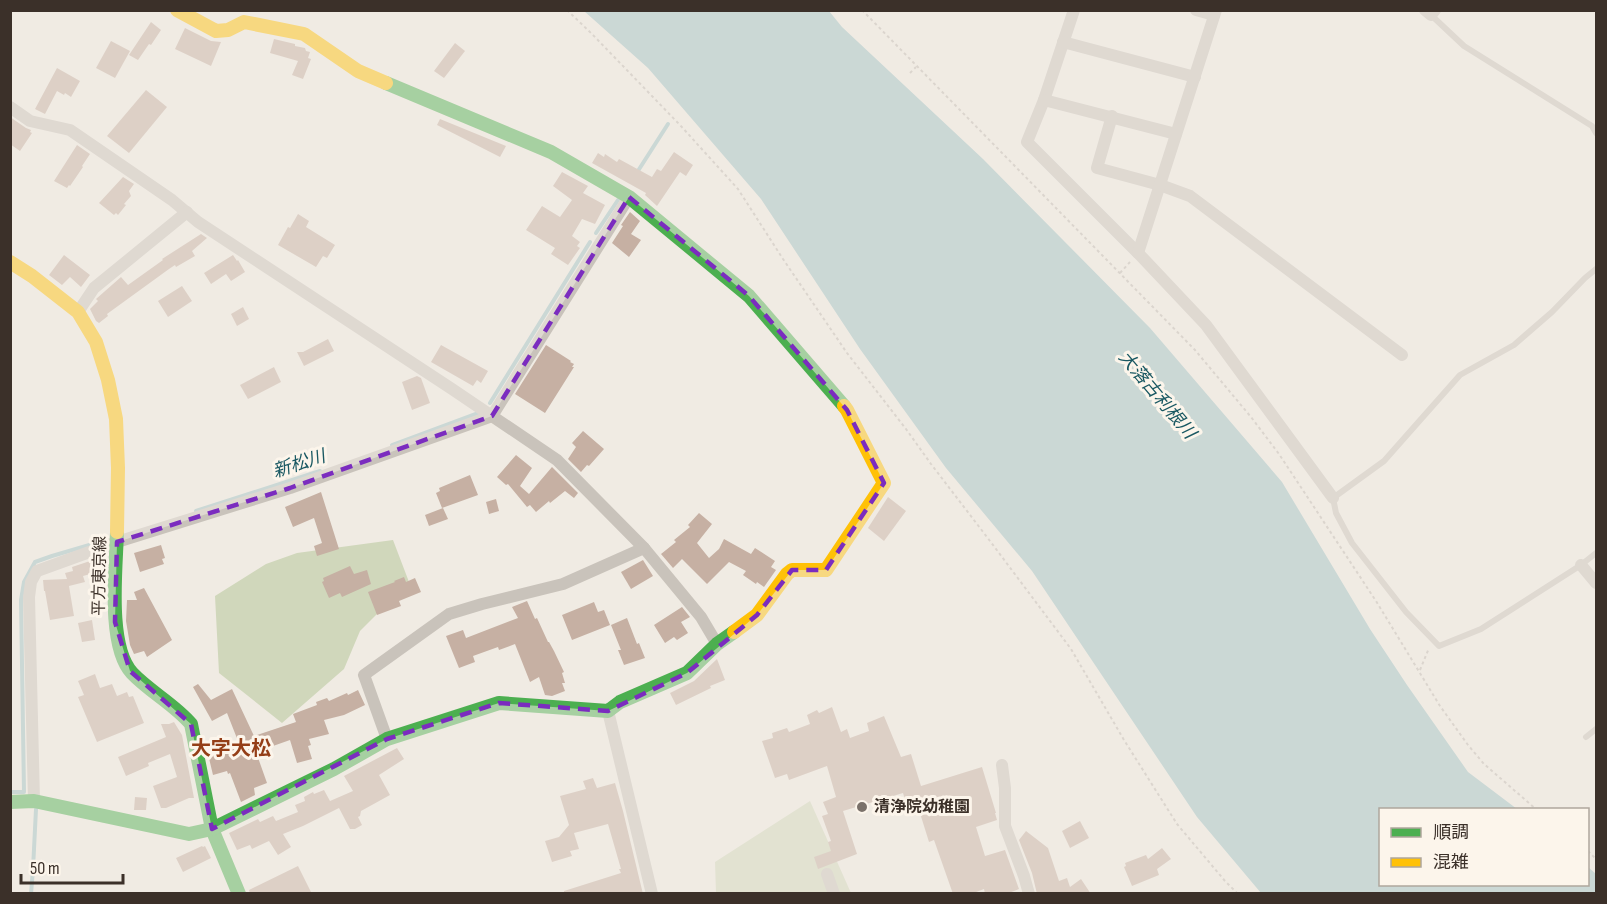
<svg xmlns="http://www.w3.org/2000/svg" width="1607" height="904" font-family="'Sofia Sans Condensed','Noto Sans JP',sans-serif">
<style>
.green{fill:#d0d7bb}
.water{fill:#9dc1c4}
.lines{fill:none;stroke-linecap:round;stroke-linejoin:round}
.stream{stroke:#9dc1c4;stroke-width:4}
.building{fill:#c6b0a3}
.path{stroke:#c2bbb3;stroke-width:2;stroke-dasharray:3 3;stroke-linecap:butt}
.lane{stroke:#c9c3bb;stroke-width:6}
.street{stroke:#c9c3bb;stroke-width:12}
.fast{stroke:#4caf50;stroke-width:14}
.slow{stroke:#ffc107;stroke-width:14}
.marked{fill:none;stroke:#7b2cbf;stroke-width:4.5;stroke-dasharray:12 8;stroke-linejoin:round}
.poi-dot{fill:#7a716a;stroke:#fcf5eb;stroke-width:2}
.labels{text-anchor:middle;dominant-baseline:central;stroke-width:6;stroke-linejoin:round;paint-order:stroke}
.street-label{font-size:16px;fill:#3b3029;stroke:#fcf5eb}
.poi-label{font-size:16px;font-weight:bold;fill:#3b3029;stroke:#fcf5eb;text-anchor:start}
.water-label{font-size:18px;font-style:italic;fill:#195862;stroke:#fcf5eb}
.quarter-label{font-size:20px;font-weight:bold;fill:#943e17;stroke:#fcf5eb}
</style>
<rect width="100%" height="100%" fill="#f0ebe3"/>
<g class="green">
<polygon points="393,540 409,582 360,631 344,669 282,723 219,673 215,596 266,564 297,553"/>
<polygon points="810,801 851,893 716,893 715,862"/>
</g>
<polygon class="water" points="584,11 829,11 842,27 983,159 1150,328 1282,482 1370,629 1407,685 1468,772 1517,809 1380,810 1380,884 1588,884 1588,867 1596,874 1596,893 1261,893 1197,817 1032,571 946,468 860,349 761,199 648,68"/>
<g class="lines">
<g class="stream">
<polyline points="636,174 668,124"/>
<polyline points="596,233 618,200"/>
<polyline points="490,403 590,242"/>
<polyline points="392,445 478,413"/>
<polyline points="196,511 320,471"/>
<polyline points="10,792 24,792 21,600 24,582 35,562 52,556 103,541"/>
<polyline points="31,894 33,869 36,809"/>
</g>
</g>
<g class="building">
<polygon points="151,22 161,30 151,45 149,44 138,60 129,55"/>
<polygon points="185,28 211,41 221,42 211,66 175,49"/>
<polygon points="274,39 295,44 295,46 305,48 306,51 310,52 308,58 311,59 303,79 292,75 298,61 270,53"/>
<polygon points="111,41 130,51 115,78 96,68"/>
<polygon points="455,43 465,51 444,78 434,71"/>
<polygon points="57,68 80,81 71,97 65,93 64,95 57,91 45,114 35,109"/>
<polygon points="146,90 167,107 129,153 107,136"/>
<polygon points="10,117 26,128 31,130 30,132 32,133 20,151 10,144"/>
<polygon points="440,119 506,146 500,157 437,125"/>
<polygon points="77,145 90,154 82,166 83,167 70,186 69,185 67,188 54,181"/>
<polygon points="674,152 693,165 686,176 680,172 657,206 645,195 646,193 592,163 598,153 604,157 605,154 617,162 619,159 652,177 657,169 661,171"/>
<polygon points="562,172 588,186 583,193 605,205 595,224 582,219 572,236 580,242 577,246 580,248 568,265 551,254 555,248 526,230 542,206 560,217 572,200 553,186"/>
<polygon points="123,177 134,184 129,191 131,196 124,204 126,205 118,215 116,213 114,215 99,203"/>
<polygon points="630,212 640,221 631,234 641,240 629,257 612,243 623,226 621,225"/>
<polygon points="298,214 309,221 306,227 335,245 327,258 323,256 316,267 278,245 288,227 290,228"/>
<polygon points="201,234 207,238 192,251 195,256 176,267 175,265 169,269 107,314 108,316 99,323 96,321 90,309 98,301 96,299 121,277 128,285 163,260 162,259"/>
<polygon points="64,255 90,275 81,287 70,277 62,285 49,275"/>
<polygon points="233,255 237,261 238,260 245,272 231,281 226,274 211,284 204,273"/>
<polygon points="182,286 192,301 168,317 158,301"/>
<polygon points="243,307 249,319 237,326 231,314"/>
<polygon points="328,339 334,351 304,366 297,352 303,352"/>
<polygon points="441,345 488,371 481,383 477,380 473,386 431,362"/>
<polygon points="546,345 571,361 570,362 574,364 572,367 574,367 545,413 515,394"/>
<polygon points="274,367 281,382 248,399 240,385"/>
<polygon points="417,376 421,378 430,403 412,410 402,382"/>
<polygon points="583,431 604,449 589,466 587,465 581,472 568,459 576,447 572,443"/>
<polygon points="516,455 532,468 520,486 529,494 552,467 578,493 574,498 565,491 550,503 549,501 536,512 530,505 527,507 508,484 506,485 497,477"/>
<polygon points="470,475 478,495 442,508 436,493 440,491 439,488"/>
<polygon points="321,492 339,549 317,556 314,546 322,543 314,518 293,527 285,507"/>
<polygon points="888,497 906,511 884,541 868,528"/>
<polygon points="496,499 499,511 489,514 486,502"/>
<polygon points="443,508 448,519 429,526 425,515"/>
<polygon points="699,513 712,524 697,543 709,558 719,549 724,539 751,554 755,548 775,561 771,567 776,570 764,587 757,582 756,584 743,575 746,571 729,562 707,584 682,559 673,568 661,554 676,542 674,540 690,527 688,525"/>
<polygon points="161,545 165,558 162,559 164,564 140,572 134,553"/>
<polygon points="105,556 105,570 83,576 85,582 69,586 74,616 50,620 45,591 44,591 43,580 67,579 65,573 73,571 72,567"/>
<polygon points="643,560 653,576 631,589 621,572"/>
<polygon points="350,566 354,574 367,570 371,584 342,597 340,593 329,598 322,582 324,581 323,578"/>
<polygon points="404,577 406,582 415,578 421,592 399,601 401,606 377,615 368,592 395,582 394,581"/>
<polygon points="144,588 172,640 147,657 144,651 134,654 130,645 126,621 127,600 137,600 134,592"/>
<polygon points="527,601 535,619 537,618 548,642 549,642 554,651 564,672 562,673 565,683 562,683 565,691 552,696 545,695 539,677 530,682 515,644 499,650 498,647 473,656 475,662 459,668 446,636 463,630 466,638 518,618 512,607"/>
<polygon points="594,602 598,612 604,610 610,625 572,640 562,615"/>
<polygon points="682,607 690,617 681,622 688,633 677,640 674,637 665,643 654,625"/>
<polygon points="627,618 637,644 639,643 645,658 624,665 618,650 621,650 611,625"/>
<polygon points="92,620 95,640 82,642 78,623"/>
<polygon points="717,659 725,680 710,686 711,688 676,705 670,693 694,681"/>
<polygon points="95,674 100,688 112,684 117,696 127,692 129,697 133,696 144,723 97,742 78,697 84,695 78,681"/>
<polygon points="198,684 211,700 232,689 254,736 296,722 293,714 317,705 316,702 327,698 329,701 347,693 348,695 358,690 365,705 344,715 324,720 329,734 309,739 311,745 308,746 312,759 297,763 290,740 256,752 267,783 254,788 255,795 241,802 230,773 228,774 227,771 213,775 208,754 240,746 227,713 212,721 193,687"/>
<polygon points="832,707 841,732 847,729 850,738 869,731 867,723 884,716 901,757 911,754 921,786 982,767 996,813 995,813 997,820 976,827 985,856 1005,850 1019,889 1006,894 985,894 984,889 971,894 953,894 934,840 929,842 919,810 909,813 903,793 843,811 857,854 818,869 814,857 831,851 828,842 831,841 822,816 828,814 823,802 836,797 827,766 789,780 787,774 775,778 762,741 773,738 772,733 787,728 789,732 810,724 807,715 817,710 819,713"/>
<polygon points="174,722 182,735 194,798 189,798 166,808 161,808 153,786 177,777 170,754 148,763 149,766 126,776 118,757 166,737 161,724 169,724"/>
<polygon points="397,748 404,759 379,775 390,795 361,811 360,816 358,817 362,825 355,829 350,829 339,808 303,826 283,834 291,847 278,855 269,841 252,849 250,845 237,850 229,833 258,819 260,822 273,816 276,821 298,812 295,805 305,801 304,797 313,792 314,794 324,790 330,801 353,791 344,776"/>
<polygon points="593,778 597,788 615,783 623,811 643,894 564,894 564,891 621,873 619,869 621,869 608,824 574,833 579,849 570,851 572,856 552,862 545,841 559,837 569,825 560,796 586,789 583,781"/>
<polygon points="135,797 147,798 146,810 134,810"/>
<polygon points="1080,821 1089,838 1070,848 1062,831"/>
<polygon points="1026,831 1048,848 1059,881 1067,878 1070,887 1081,879 1091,894 1037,894 1032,873 1019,840"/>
<polygon points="202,846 203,847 205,846 211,858 183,872 176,858"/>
<polygon points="1162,848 1171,859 1157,869 1159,875 1132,886 1124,867 1126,866 1125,863 1146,855 1148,859"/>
<polygon points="298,866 312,894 250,894 249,890"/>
</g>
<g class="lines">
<g class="path">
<polyline points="567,10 592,34 680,125 738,189 783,259 847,353 906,429 931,464 990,541 1071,649 1124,740 1177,824 1225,881 1238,894"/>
<polyline points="862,10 1195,350 1251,417 1279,454 1376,601 1440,706 1468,745 1484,764 1537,810"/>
<polyline points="910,73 916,67"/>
<polyline points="1120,273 1130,262"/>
<polyline points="1420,670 1429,648"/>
<polyline points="1588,851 1596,859"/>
</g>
<g class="lane">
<polyline points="1431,15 1464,46 1592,126 1596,133"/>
<polyline points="1596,269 1585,278 1552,312 1514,345 1460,375 1384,461 1333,498 1336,513 1352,543 1406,612 1439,646 1481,629 1581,565 1596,553"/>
<polyline points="1586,737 1596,729"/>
</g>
<g class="street">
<polyline points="1074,10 1044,100 1027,142 1138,253 1206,325 1333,498"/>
<polyline points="1196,10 1214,15"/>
<polyline points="1425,10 1431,15 1435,10"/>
<polyline points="1063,42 1195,77"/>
<polyline points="1044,100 1176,134"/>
<polyline points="10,107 30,121 70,130 172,200 198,222 452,389 557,460 644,548 701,617 717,644"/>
<polyline points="1112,116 1097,168 1160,185 1190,196 1402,355"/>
<polyline points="1138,253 1216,10"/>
<polyline points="78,312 94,288 187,212"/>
<polyline points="1581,565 1596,583"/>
<polyline points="608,711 652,894"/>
<polyline points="387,739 364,675 449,614 482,604 563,584 644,548"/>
<polyline points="1002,765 1005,788 1005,826 1024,876 1029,894"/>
<polyline points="34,801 29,597 31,582 37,571 117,542 290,488 492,416 629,197"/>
<polyline points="827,874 834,894"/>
</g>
<g class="fast">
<polyline points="386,83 551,152 629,197 749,296 844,406"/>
<path d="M117 532C116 568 107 646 132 673 150 692 174 704 191 724L212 829 239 894"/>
<polyline points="10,802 34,801 189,834 212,829 334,769 387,739 499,703 608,711 620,702 687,673 717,644 734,632"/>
</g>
<g class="slow">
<polyline points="177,10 216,31 228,30 244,22 304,34 358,71 386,83"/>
<polyline points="10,262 32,276 78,312 96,342 108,380 116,419 118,468 117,532"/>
<polyline points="734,632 757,615 787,574 792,570 826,570 884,483 847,410 844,406"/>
</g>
</g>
<path d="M0 0H1607V904H0ZM629 197 749 296 847 410 884 483 826 570H792L757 615 687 673 608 711 499 703 387 739 212 829 191 724 130 671 115 622 117 542 290 488 492 416Z" fill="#f0ebe3" fill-opacity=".55" fill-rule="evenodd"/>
<path class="marked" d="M629 197 749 296 847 410 884 483 826 570H792L757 615 687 673 608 711 499 703 387 739 212 829 191 724 130 671 115 622 117 542 290 488 492 416Z"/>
<circle class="poi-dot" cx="862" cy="807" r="6"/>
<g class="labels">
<g class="street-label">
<text transform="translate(100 576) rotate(-89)">平方東京線</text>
</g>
<g class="poi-label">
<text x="874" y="807">清浄院幼稚園</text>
</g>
<g class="water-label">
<text transform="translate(1157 395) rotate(50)">大落古利根川</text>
<text transform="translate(299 464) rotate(-18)">新松川</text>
</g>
<g class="quarter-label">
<text x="231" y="749">大字大松</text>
</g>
</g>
<rect width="1607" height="904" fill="none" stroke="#3b3029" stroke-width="24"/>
<rect x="1379" y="808" width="210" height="78" fill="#fcf5eb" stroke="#afa69d" stroke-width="1.5"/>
<rect x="1391" y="828" width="30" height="9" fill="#4caf50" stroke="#afa69d" stroke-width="1.5"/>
<text x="1433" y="838" font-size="18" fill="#3b3029">順調</text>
<rect x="1391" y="858" width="30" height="9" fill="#ffc107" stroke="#afa69d" stroke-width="1.5"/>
<text x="1433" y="868" font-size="18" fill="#3b3029">混雑</text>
<path d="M21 874v9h102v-9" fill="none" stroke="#3b3029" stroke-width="3"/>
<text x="30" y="874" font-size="18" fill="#3b3029" stroke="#fcf5eb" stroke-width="4.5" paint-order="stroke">50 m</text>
</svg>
